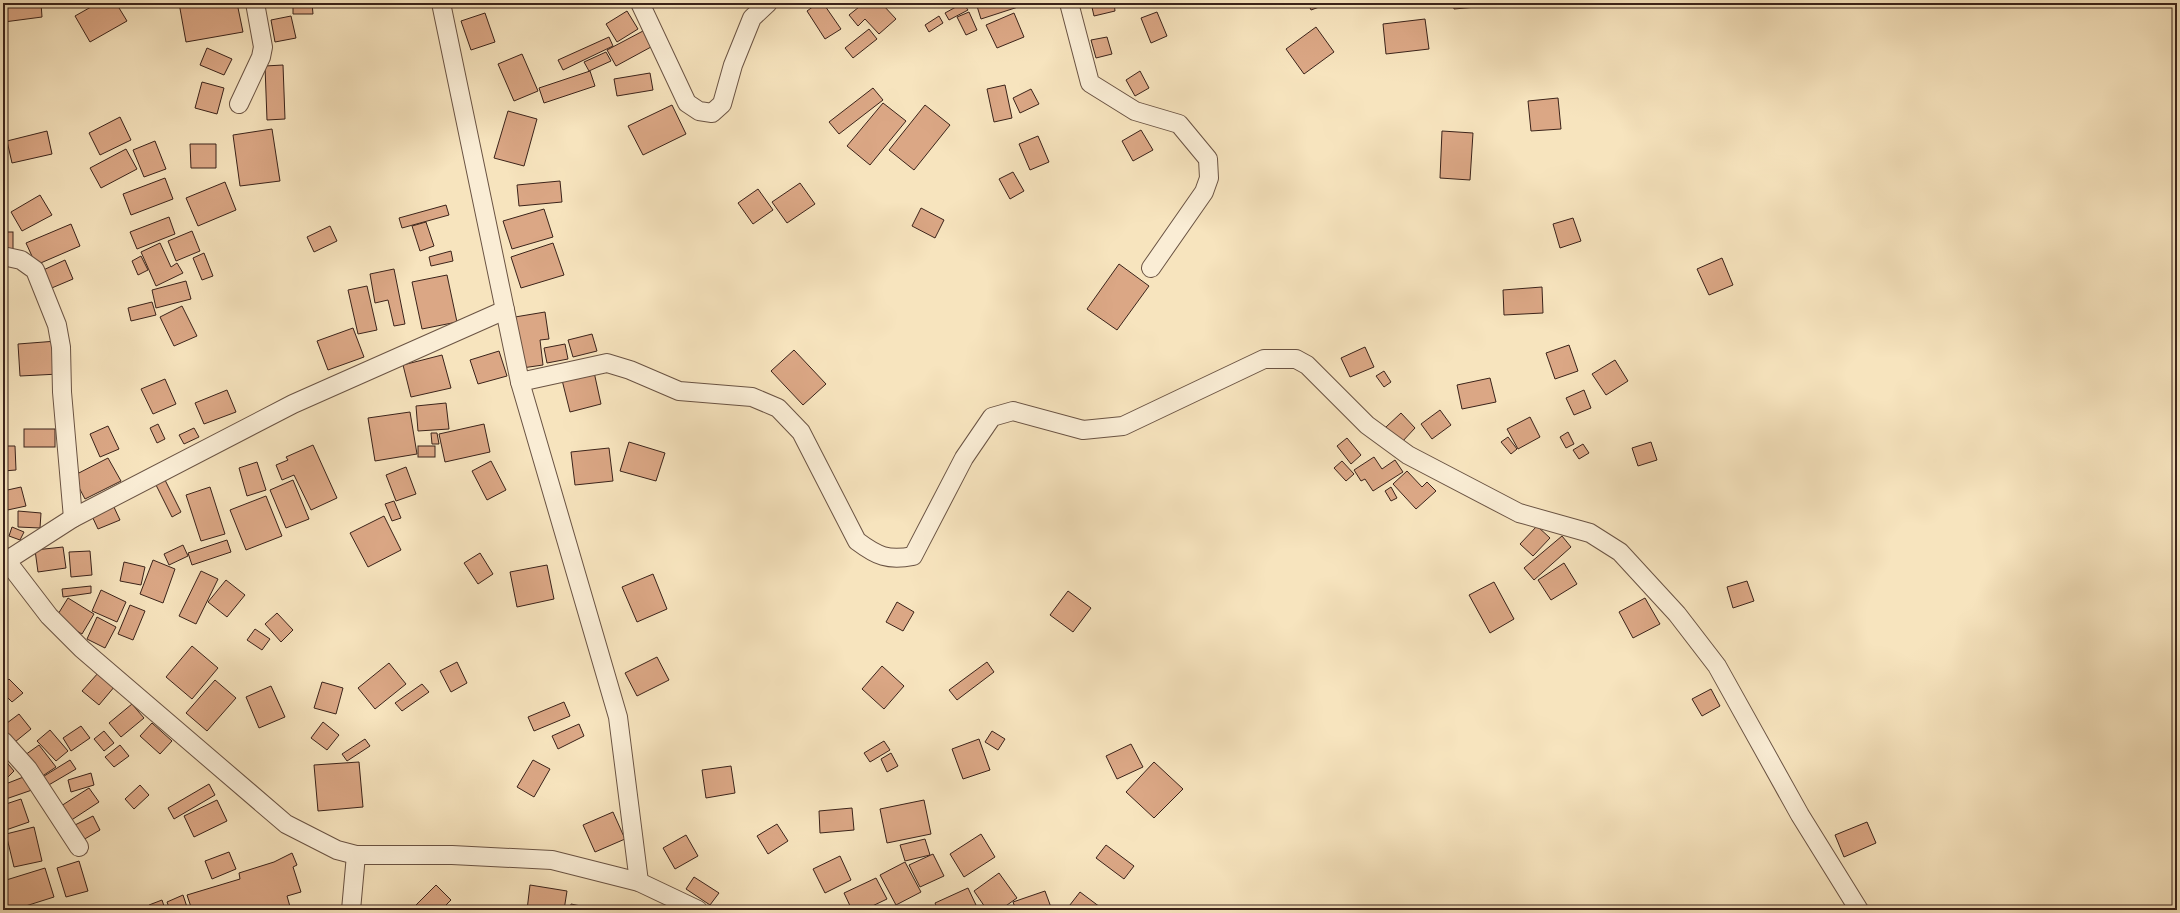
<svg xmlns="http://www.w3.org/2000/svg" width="2180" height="913" font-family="'IM FELL Great Primer',serif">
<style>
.building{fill:#dba785;stroke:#3b231a}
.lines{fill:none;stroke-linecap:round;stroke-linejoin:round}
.minor-casing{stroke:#6a5343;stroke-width:20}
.minor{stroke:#faedd5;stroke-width:18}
</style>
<rect width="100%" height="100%" fill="#f7e4be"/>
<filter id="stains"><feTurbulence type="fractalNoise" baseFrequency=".005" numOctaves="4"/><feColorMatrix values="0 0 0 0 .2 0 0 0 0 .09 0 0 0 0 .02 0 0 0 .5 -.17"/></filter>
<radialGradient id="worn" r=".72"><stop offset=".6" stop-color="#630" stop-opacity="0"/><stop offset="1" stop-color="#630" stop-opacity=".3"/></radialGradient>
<g class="building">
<polygon points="3,3 41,3 42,17 4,22"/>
<polygon points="98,3 116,3 127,21 90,42 75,16"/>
<polygon points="179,3 237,3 243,32 186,42"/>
<polygon points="293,3 312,3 313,14 293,14"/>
<polygon points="818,3 823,3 841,29 825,39 807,11"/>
<polygon points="864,3 886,3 883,5 896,19 879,34 865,19 858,26 849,15"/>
<polygon points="963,3 968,10 949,20 945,13"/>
<polygon points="976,3 1017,3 1018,7 981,19"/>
<polygon points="1091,3 1114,3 1115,11 1094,16"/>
<polygon points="1308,3 1330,3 1311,10"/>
<polygon points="1453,3 1488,3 1488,6 1454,9"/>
<polygon points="627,11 638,29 617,42 606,24"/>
<polygon points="969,12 977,30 966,35 957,17"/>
<polygon points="1157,12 1167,36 1151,43 1141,18"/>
<polygon points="485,13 495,42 471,50 461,21"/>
<polygon points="1014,13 1024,37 997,48 986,25"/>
<polygon points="291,16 296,38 275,42 271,20"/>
<polygon points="939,16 943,23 929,32 925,25"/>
<polygon points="1425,19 1429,49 1386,54 1383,24"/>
<polygon points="1316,27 1334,52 1304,74 1286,49"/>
<polygon points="869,29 877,39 853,58 845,48"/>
<polygon points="643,31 651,47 616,66 607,50"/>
<polygon points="609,37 613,46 563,70 558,60"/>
<polygon points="1107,37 1112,54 1096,58 1091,40"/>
<polygon points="207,48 232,59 224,75 200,65"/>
<polygon points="606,52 611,61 589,71 584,62"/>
<polygon points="522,54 538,91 514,101 498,64"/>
<polygon points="283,65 285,119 267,120 265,66"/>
<polygon points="590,71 595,86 544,103 539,88"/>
<polygon points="1140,71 1149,88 1135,96 1126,80"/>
<polygon points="650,73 653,90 617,96 614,79"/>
<polygon points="202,82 224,88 217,114 195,108"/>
<polygon points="1005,85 1012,118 994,122 987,89"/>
<polygon points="873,88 883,100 839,134 829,122"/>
<polygon points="1031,89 1039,104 1020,113 1013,98"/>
<polygon points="1558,98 1561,129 1531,131 1528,101"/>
<polygon points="883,103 906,121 870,165 847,146"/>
<polygon points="672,105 686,134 643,155 628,126"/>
<polygon points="925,105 950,125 914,170 889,150"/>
<polygon points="508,111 537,119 524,166 494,158"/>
<polygon points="120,117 131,140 100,155 89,133"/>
<polygon points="272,129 280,181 240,186 233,135"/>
<polygon points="1141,130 1153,150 1133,161 1122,141"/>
<polygon points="47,131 52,154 12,163 7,141"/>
<polygon points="1442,131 1473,133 1470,180 1440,178"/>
<polygon points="1038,136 1049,162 1030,170 1019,144"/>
<polygon points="155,141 166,169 144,177 133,150"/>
<polygon points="190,144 216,144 216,168 191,168"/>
<polygon points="126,149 137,169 101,188 90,168"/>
<polygon points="1013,172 1024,191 1010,199 999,179"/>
<polygon points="165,178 173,199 131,215 123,194"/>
<polygon points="560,181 562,202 519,206 517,185"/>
<polygon points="225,182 236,210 198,226 186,198"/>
<polygon points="800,183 815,204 787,223 772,202"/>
<polygon points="758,189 773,210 753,224 738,203"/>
<polygon points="40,195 52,215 22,231 11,212"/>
<polygon points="446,205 449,215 402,228 399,218"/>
<polygon points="921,208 944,220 935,238 912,226"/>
<polygon points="544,209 553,237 512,249 503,221"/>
<polygon points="169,217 175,234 137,249 130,232"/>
<polygon points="1573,218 1581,241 1560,248 1553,224"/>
<polygon points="426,222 434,246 420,251 412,226"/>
<polygon points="71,224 80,246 36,265 26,243"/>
<polygon points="330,226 337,241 314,252 307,237"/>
<polygon points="192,231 200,251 176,261 168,241"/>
<rect x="3" y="232" width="10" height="20"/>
<polygon points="160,243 171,267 177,263 183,273 156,286 141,252"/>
<polygon points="553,243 564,275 521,288 511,257"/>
<polygon points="451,251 453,261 431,266 429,257"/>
<polygon points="204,253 213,276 202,280 193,258"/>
<polygon points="141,256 148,270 138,275 132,261"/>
<polygon points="1722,258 1733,285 1709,295 1697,269"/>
<polygon points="65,260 73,279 47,290 39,272"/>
<polygon points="1119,264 1149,286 1117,330 1087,309"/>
<polygon points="394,269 405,324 394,326 388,300 375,303 370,274"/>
<polygon points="447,275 457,322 422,329 412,282"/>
<polygon points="186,281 191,299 156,308 152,290"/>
<polygon points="367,286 377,330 358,334 348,290"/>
<polygon points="1542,287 1543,313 1504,315 1503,290"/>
<polygon points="152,302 156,315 131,321 128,308"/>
<polygon points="182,306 197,336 174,346 160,317"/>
<polygon points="545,312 549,339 540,340 543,365 522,368 515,317"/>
<polygon points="353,328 364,357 328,370 317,341"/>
<polygon points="592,334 597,351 573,357 568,340"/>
<polygon points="57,341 59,374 20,376 18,344"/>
<polygon points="565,344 568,359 547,363 544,348"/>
<polygon points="1569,345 1578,371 1555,379 1546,353"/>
<polygon points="1365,347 1374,367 1350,377 1341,358"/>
<polygon points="794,350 826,384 803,405 771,371"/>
<polygon points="499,351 507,376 478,384 470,360"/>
<polygon points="442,355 451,388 411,397 403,365"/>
<polygon points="1615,360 1628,381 1606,395 1592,374"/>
<polygon points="1384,371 1391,382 1384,387 1376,376"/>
<polygon points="594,372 601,404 570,412 562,380"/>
<polygon points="1490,378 1496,402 1462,409 1457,385"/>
<polygon points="165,379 176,404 153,414 141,389"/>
<polygon points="227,390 236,412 204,424 195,403"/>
<polygon points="1584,390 1591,408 1574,415 1566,398"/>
<polygon points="446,403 449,429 418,431 416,406"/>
<polygon points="1440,410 1451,425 1432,439 1421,424"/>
<polygon points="410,412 417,454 375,461 368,418"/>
<polygon points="1401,413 1415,428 1401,443 1386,427"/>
<polygon points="1530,417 1540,437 1518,449 1507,429"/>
<polygon points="158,424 165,439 157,443 150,428"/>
<polygon points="484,424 490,452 445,462 439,434"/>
<polygon points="108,426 119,449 100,457 90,434"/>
<polygon points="194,428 199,437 184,444 179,435"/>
<rect x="24" y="429" width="31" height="18"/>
<polygon points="1568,432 1574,444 1566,448 1560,437"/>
<polygon points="431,433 437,433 439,444 432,444"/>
<polygon points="1508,437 1517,449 1511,454 1501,442"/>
<polygon points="1347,438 1361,455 1351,464 1337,446"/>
<polygon points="629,442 665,453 656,481 620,471"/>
<polygon points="1651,442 1657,460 1638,466 1632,448"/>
<polygon points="1583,444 1589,453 1579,459 1573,450"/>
<polygon points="313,445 337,498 311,510 294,475 282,480 276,465 288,460 286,457"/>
<polygon points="3,446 15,446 16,470 3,471"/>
<rect x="418" y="446" width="17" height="11"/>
<polygon points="609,448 613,481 575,485 571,452"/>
<polygon points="1374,457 1382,469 1395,460 1403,472 1373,491 1365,479 1361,481 1354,470"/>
<polygon points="108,458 121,481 85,499 73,476"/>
<polygon points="491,461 506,490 487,500 472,471"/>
<polygon points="1342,461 1354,474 1346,481 1334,468"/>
<polygon points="257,462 266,490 247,496 239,468"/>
<polygon points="406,467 416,494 396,501 386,475"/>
<polygon points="1407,471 1422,487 1427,482 1436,491 1416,509 1393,484"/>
<polygon points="164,478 181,512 172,517 155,483"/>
<polygon points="293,480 309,519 286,528 270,490"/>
<polygon points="21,487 26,506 3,511 3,491"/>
<polygon points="210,487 225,534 201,541 186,495"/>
<polygon points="1391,487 1397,498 1391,501 1385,491"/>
<polygon points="266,496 282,536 246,550 230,510"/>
<polygon points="394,501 401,518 392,521 385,504"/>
<polygon points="113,505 120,520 98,529 91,514"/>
<polygon points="18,511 41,513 40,528 18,527"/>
<polygon points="384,516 401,550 368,567 350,533"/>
<polygon points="1537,526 1550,538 1533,556 1520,544"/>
<polygon points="12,527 24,532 20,540 9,536"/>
<polygon points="1562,536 1571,547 1534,580 1524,568"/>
<polygon points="227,540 231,552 192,565 188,553"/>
<polygon points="183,545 188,556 169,565 164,554"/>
<polygon points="63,547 66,568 38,572 35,550"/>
<polygon points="90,551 92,575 71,577 69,552"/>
<polygon points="480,553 493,574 478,584 464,563"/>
<polygon points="153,560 175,569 163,603 140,594"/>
<polygon points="124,562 145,567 141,585 120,581"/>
<polygon points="1564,563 1577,584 1551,600 1538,580"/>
<polygon points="547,565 554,599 517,607 510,572"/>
<polygon points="201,571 218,579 196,624 179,616"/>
<polygon points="653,574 667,609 637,622 622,587"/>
<polygon points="226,580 245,595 227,617 208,602"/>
<polygon points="1747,581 1754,601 1733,608 1727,587"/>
<polygon points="1494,582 1514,619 1490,633 1469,595"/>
<polygon points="91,586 91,593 63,597 62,589"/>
<polygon points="101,590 126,602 117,622 92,611"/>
<polygon points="1068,591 1091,608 1073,632 1050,615"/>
<polygon points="68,598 94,614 82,634 55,619"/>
<polygon points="1645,598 1660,624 1633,638 1619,612"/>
<polygon points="897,602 914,612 903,631 886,622"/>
<polygon points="130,605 145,611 133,640 118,634"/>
<polygon points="277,613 293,630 281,642 265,624"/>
<polygon points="97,617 116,627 105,648 87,639"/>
<polygon points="255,629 270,639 262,650 247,640"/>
<polygon points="192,646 218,668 192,699 166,677"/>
<polygon points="657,657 669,680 637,696 625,673"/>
<polygon points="457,662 467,683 451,692 440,671"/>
<polygon points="987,662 994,672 957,700 949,690"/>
<polygon points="389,663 406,684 375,709 358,688"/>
<polygon points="882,666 904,686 884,709 862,689"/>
<polygon points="99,672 115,686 99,705 82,691"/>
<polygon points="9,679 23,693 12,702 3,693 3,684"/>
<polygon points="215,680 236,698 207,731 186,713"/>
<polygon points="322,682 343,688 336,714 314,708"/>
<polygon points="422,684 429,692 402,711 395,703"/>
<polygon points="271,686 285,717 259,728 246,697"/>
<polygon points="1711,689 1720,706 1702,716 1692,699"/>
<polygon points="564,702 570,716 534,731 528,717"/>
<polygon points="132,704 144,718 121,737 109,723"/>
<polygon points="19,714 31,729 10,746 3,738 3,726"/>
<polygon points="323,722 339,735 327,750 311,738"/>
<polygon points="152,723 172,741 160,754 140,736"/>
<polygon points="579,724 584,736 558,749 552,736"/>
<polygon points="81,726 90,738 71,751 63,738"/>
<polygon points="50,730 68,751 56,761 37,741"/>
<polygon points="104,731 114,743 104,751 94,739"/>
<polygon points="992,731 1005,739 998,750 985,742"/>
<polygon points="365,739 370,746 347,761 342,754"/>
<polygon points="979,739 990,770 963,779 952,749"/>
<polygon points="884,741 890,750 870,762 864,753"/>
<polygon points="1131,744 1143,767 1117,779 1106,756"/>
<polygon points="39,745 56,767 41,777 25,755"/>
<polygon points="120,745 129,756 114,767 105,757"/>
<polygon points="891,753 898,766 887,772 881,759"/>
<polygon points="3,758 14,771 7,778 3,773"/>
<polygon points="70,760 76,769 47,786 41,778"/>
<polygon points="533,760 550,769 534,797 517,787"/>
<polygon points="359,762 363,807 318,811 314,765"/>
<polygon points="1154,762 1183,789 1154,818 1126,792"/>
<polygon points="731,766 735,793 706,798 702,770"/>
<polygon points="91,773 94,785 71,792 68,780"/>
<polygon points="26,776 32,790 3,800 3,785"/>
<polygon points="209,784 215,795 174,819 168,808"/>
<polygon points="140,785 149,795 134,809 125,799"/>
<polygon points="89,788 99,802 70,821 61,806"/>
<polygon points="21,799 29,822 3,831 3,805"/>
<polygon points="217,800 227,821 194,837 184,816"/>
<polygon points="924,800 931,834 887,843 880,809"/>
<polygon points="852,808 854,830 820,833 819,811"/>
<polygon points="613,812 625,839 595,852 583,825"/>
<polygon points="93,816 100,830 83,840 75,825"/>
<polygon points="1867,822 1876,843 1844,857 1835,835"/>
<polygon points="777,824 788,841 768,854 757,836"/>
<polygon points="34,827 42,861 14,867 6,834"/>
<polygon points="981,834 995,857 964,877 950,854"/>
<polygon points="686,835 698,856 675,869 663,848"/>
<polygon points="925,839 930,855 905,861 900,845"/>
<polygon points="1106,845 1134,866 1124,879 1096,858"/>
<polygon points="229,852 236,869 212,879 205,861"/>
<polygon points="292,853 297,865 293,867 301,892 287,896 291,910 251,910 250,907 241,910 192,910 187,895 240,879 239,873 274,862"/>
<polygon points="933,854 944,876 920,887 909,865"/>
<polygon points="840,856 851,880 825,893 813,869"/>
<polygon points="79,861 88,891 66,897 57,868"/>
<polygon points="905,862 921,892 896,905 880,875"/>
<polygon points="45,868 54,897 13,910 6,910 3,900 3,881"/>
<polygon points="999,873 1017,898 1000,910 987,910 974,891"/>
<polygon points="694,877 719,893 710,905 686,889"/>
<polygon points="876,878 887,899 864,910 852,910 844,893"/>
<polygon points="436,885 451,900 441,910 411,910"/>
<polygon points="530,885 567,891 564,910 527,910"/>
<polygon points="968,888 976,905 965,910 938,910 935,903"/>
<polygon points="1045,891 1052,910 1016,910 1013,902"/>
<polygon points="1080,892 1104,910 1066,910"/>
<polygon points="183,895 188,910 170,910 167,902"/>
<polygon points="162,900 165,909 151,910 149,905"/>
<polygon points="571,904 600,910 570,910"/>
</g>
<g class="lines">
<defs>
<g id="minor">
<polyline points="441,3 520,382 618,717 639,882"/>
<polyline points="640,3 687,103 699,111 712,113 722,104 733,65 752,18 768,3"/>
<polyline points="1069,3 1090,83 1135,111 1179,124 1208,159 1209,178 1204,192 1151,268"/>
<polyline points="239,104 261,57 263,47 255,3"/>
<polyline points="3,256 21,260 35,270 57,325 61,347 62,392 73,518"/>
<path d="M520 382 607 363 630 370 679 391 752 397 778 408 801 432 857 541C877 556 888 561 913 556L964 458 992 417 1013 411 1083 430 1123 426 1264 359H1296L1307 365 1367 425 1408 455 1519 513 1590 533 1620 552 1677 614 1717 666 1800 815 1859 910"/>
<polyline points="3,556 49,616 82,649 286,824 337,850 356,855 452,855 552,860 639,882 698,910"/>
<polyline points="3,563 73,518 293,404 505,310"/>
<polyline points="3,741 28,769 79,847"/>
<polyline points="351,910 356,855"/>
</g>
</defs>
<use href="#minor" class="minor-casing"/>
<use href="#minor" class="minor"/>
</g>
<rect width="2180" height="913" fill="none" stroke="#f7e4be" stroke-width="16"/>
<rect x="4" y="4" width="2172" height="905" fill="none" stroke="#3b231a" stroke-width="2"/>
<rect x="8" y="8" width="2164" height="897" fill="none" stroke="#3b231a"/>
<rect width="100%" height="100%" filter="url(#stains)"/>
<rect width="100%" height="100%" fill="url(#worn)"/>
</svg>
